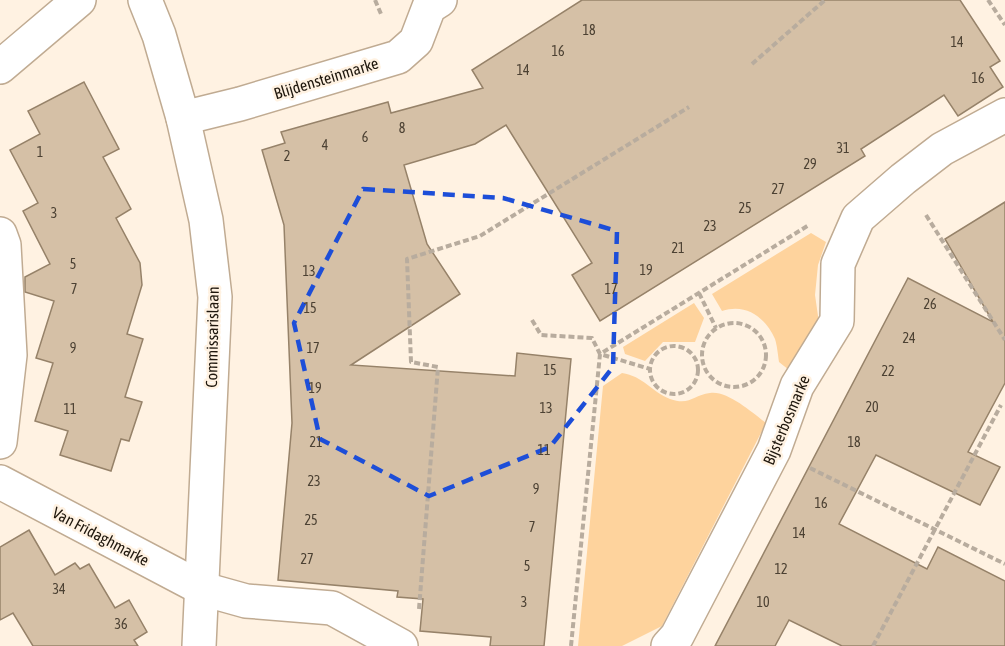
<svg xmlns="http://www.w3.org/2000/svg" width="1005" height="646" font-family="'Asap Condensed',sans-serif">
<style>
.green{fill:#fed39d}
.building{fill:#d5c0a6;stroke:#968269;stroke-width:1.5}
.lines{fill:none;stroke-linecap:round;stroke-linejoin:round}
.minor-casing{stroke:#c0ab92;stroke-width:36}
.tertiary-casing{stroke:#c0ab92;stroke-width:36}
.path{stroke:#b8ac9e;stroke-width:4;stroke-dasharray:6 3;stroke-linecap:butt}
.minor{stroke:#fff;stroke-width:33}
.tertiary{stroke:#fff;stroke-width:33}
.marked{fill:none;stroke:#1d4ed8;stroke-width:4.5;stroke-dasharray:12 8;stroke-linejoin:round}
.labels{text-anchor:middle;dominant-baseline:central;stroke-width:5;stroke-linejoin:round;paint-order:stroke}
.number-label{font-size:14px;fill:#4c4133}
.street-label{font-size:16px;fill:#1f170d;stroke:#fff2e2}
</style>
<rect width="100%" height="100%" fill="#fff2e2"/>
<g class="green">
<path d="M811 233 826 242 818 265 815 295 820 330 794 374 779 362C778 355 777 345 775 339 765 317 746 303 722 311L712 294Z"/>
<polygon points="694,303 704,318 695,342 663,342 645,361 625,354 623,347"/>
<path d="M622 373C643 376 652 392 670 399 690 406 693 395 710 393 727 390 753 413 766 423L662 626 622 646H578L603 386Z"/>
</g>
<g class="building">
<polygon points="582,0 960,0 1000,61 990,67 1003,87 958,116 944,95 861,149 865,156 600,321 572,275 592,263 506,125 475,144 404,165 427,244 460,294 351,365 515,376 517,353 571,359 544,646 490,646 491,637 420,631 423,599 397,597 398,591 278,580 292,423 284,225 262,150 285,143 281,132 388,102 391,113 483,88 472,70"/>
<polygon points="84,82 119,149 103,157 131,209 116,218 140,263 142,285 127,334 143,339 125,397 142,402 129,441 121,439 111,471 60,455 68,431 35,421 53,363 36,358 54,301 25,292 25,277 50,264 23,211 38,203 10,150 40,134 28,111"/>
<polygon points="1005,202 1005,383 968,452 1000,467 980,505 876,455 839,524 927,569 938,547 1005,581 1005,646 842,646 789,620 775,646 715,646 908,278 993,322 945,239"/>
<polygon points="29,530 55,575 75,563 80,569 89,564 115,608 129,600 147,632 134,640 138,646 33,646 13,613 0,620 0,547"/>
</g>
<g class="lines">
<defs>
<g id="minor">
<polyline points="0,67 79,0"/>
<polyline points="183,118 240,104 398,57 416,41 429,7 440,0"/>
<polyline points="0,234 4,245 10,355 0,442"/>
<polyline points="0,482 203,589 246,601 332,608 401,646"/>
<polyline points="668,646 677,636 774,450 797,386 837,321 838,264 858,218 903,179 942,149 1005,115"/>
</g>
<polyline id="tertiary" points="145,0 159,35 183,118 206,220 215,297 199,646"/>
</defs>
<use href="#minor" class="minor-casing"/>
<use href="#tertiary" class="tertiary-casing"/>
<g class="path">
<polyline points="375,0 381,14"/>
<polyline points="988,0 1005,25"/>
<polyline points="752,64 825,0"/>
<polyline points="926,215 1005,340"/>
<polyline points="699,293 716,328"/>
<polyline points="532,320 541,335 592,338 600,354 650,369"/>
<circle cx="734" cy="355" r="32"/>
<circle cx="674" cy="370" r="24"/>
<polyline points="810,468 1005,564"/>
<polyline points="419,609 438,367 411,362 407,259 480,236 689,107"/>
<polyline points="571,646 600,354 809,225"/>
<polyline points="873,646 1001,405"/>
</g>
<use href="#minor" class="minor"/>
<use href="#tertiary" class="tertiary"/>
</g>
<path class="marked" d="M363 189 503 198 617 231 613 367 550 447 429 496 320 439 294 323Z"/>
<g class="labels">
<g class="number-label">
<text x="589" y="30">18</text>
<text x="957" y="42">14</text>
<text x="558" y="51">16</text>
<text x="523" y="70">14</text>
<text x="978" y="78">16</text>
<text x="402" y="128">8</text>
<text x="365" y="137">6</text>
<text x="325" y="145">4</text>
<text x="843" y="148">31</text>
<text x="40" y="152">1</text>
<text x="287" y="156">2</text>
<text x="810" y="164">29</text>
<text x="778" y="189">27</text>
<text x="745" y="208">25</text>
<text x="54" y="213">3</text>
<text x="710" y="226">23</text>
<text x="678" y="248">21</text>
<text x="73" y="264">5</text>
<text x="646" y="270">19</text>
<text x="309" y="271">13</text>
<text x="74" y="289">7</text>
<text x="611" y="289">17</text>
<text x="930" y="304">26</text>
<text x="310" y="308">15</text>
<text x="909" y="338">24</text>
<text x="73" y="348">9</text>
<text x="313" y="348">17</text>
<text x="550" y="370">15</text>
<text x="888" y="371">22</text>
<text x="315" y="388">19</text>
<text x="872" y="407">20</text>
<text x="546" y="408">13</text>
<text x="70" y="409">11</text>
<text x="316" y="442">21</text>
<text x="854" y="442">18</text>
<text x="544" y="450">11</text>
<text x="314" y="481">23</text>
<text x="536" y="489">9</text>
<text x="821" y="503">16</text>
<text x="311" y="520">25</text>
<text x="532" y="527">7</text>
<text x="799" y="533">14</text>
<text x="307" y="559">27</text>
<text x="527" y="566">5</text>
<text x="781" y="569">12</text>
<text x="59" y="589">34</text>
<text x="524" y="602">3</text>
<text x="763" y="602">10</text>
<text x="121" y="624">36</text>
</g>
<g class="street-label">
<text transform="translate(326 78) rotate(-17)">Blijdensteinmarke</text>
<text transform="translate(212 337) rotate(-89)">Commissarislaan</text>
<text transform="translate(786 420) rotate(-67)">Bijsterbosmarke</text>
<text transform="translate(101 536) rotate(28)">Van Fridaghmarke</text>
</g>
</g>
</svg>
